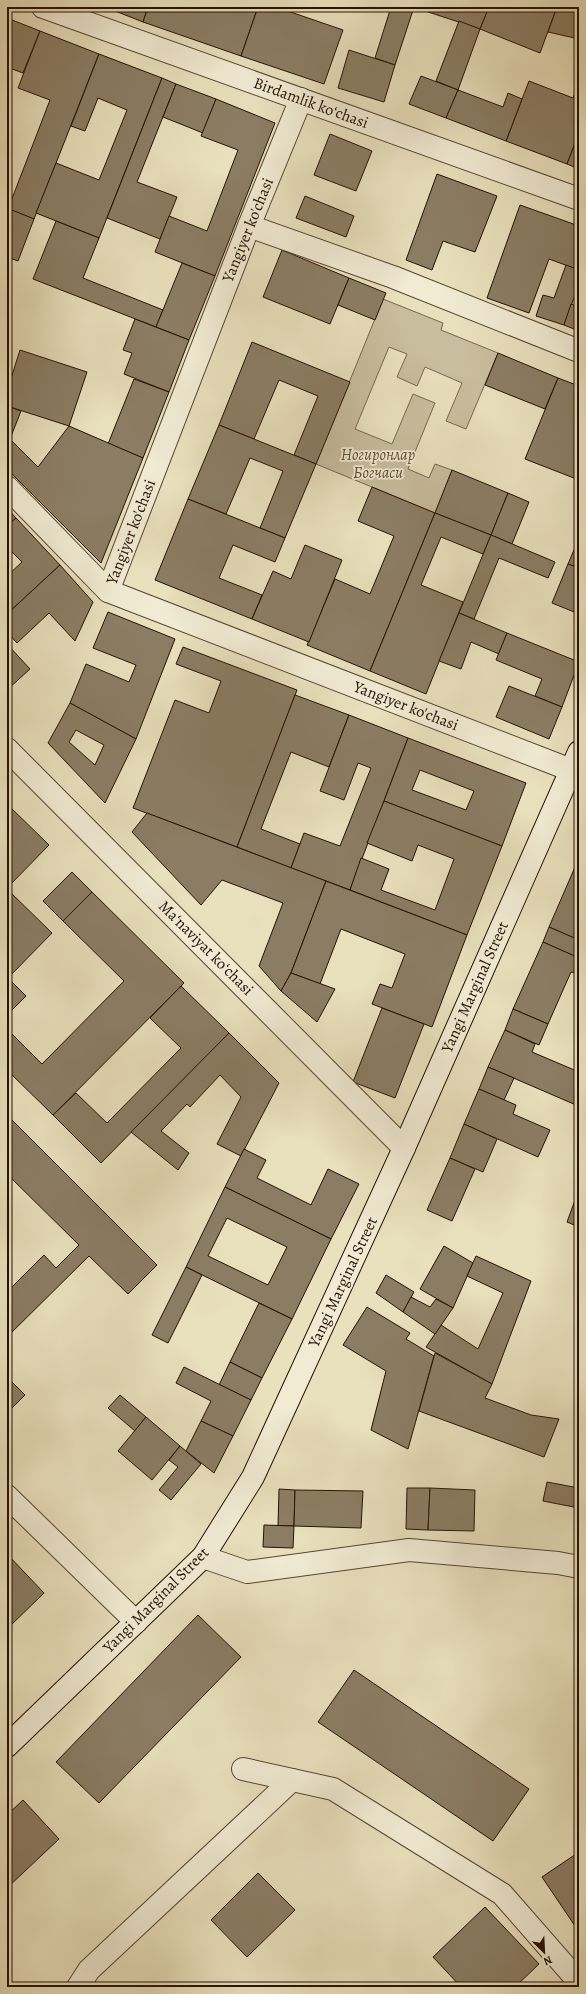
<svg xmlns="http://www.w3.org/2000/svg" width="586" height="1994" font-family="Alegreya,serif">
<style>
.green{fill:#c8bd9d;stroke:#766750}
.building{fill:#8b7d64;stroke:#251103;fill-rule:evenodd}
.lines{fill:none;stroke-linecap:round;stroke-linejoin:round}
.minor-casing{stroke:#564532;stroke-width:24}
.secondary-casing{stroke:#251103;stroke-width:24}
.minor{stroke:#f1ebd4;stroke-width:22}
.secondary{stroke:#f1ebd4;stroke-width:22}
.labels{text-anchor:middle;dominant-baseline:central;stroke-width:3.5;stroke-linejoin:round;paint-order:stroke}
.street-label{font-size:16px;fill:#251103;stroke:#f1ebd4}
.park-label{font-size:16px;font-style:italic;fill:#5e4d39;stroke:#f1ebd4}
</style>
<rect width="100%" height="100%" fill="#e9e0bd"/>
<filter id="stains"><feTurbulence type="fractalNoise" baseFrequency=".005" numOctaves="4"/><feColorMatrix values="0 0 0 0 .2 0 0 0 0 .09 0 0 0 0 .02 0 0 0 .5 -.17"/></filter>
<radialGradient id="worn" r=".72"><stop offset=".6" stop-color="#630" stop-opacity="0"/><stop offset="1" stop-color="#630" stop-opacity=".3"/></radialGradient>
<polygon class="green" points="383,299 443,323 441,330 498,353 466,429 446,421 462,383 425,367 417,386 397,377 407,354 389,347 355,429 392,444 413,394 435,403 408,469 429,478 435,464 452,470 435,513 316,464"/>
<g class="building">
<polygon points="105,7 148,7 143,22"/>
<polygon points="148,7 258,7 241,56 143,22"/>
<polygon points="258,7 279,7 279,8 343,30 324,84 241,56"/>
<polygon points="391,7 414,7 395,65 375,58"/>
<polygon points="413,7 489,7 480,29"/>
<polygon points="489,7 557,7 540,53 480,29"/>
<polygon points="557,7 567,7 579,10 579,39 548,32"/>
<polygon points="7,18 40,31 23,73 7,67"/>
<polygon points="459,21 480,29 458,90 436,81"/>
<polygon points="40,31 99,54 34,219 8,209 50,100 18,88"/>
<polygon points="349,50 395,65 384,102 338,88"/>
<polygon points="99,54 162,78 99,238 36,213 56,163 99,180 127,110 98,98 85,131 71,126"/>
<polygon points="421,76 458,90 446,118 409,104"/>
<polygon points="162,78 176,84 137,182 177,197 160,239 107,218"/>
<polygon points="529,81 573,98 579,82 579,133 567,164 506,141"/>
<polygon points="176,84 216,99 203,133 163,117"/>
<polygon points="458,90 503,107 508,93 522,99 506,141 446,118"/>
<polygon points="216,99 275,123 215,276 155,252 169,216 207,231 238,150 201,136"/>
<polygon points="579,133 579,169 567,164"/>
<polygon points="330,134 372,151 356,191 314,175"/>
<polygon points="437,174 497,196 475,252 443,241 432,270 406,260"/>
<polygon points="305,196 354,216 346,237 296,218"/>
<polygon points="520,205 579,226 579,270 549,259 529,313 487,298"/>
<polygon points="7,208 34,219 18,261 7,257"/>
<polygon points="56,221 99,238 83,278 163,310 156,327 33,279"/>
<polygon points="282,250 349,278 330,324 263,297"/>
<polygon points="182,263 215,276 189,340 156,327"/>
<polygon points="566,265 579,270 579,284 564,325 536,316 543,295 554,298"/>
<polygon points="349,278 386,293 375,320 338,305"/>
<polygon points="571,304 579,307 579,331 564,325"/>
<polygon points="135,319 189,340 169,392 124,374 132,353 123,350"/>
<polygon points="252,342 350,382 316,464 294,455 318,396 279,380 254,439 219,425"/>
<polygon points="20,350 87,372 69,426 7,406 7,391"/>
<polygon points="498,353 558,378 545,409 485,385"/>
<polygon points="558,378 579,386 579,480 525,459"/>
<polygon points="134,379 169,392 143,458 108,444"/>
<polygon points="7,406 21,411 10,439 38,467 69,426 143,458 101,563 7,469"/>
<polygon points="219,425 316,464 285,538 260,528 283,471 250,458 226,514 188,499"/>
<polygon points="452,470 508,493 491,535 435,513"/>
<polygon points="372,487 435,513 370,671 307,645 335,579 370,594 394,536 358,521"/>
<polygon points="508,493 529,502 512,544 491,535"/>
<polygon points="188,499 285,538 275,562 233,545 219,578 262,595 252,619 155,580"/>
<polygon points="7,508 16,518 7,526"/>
<polygon points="435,513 491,535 483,554 441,537 421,585 463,602 426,694 370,671"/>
<polygon points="16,518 60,565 7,614 7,576 22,562 7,547 7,526"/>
<polygon points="491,535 555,562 548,578 499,558 474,619 459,613"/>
<polygon points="579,538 579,568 568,564"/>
<polygon points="305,545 342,560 309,642 252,619 273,571 291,579"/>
<polygon points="568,564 579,568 579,614 552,603"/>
<polygon points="60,565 93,602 75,641 49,613 17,643 7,632 7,614"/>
<polygon points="108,612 175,639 136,739 70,703 86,664 129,682 136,665 93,648"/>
<polygon points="459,613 507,633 499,654 471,642 461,669 439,661"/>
<polygon points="507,633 579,662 562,707 535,696 542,679 496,660"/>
<polygon points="7,644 30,669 7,690"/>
<polygon points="183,647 297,690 237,847 133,808 175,700 209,713 221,681 176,664"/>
<polygon points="509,686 562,707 549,739 496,717"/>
<polygon points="295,695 349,715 329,767 291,752 261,829 300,844 291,868 237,847"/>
<path d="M70 703 136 739 105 803 48 743ZM76 730 104 745 95 765 69 742Z"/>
<polygon points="349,715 408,738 350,890 291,868 304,833 340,846 371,768 358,763 344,800 320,791"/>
<path d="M408 738 526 783 502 846 384 801ZM420 770 474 791 466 810 412 790Z"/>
<polygon points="384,801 502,846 467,935 350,890 361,858 389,869 381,890 435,910 454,859 418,845 412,861 367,843"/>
<polygon points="7,804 49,845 7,888"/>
<polygon points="147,813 326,881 291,973 281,991 259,966 283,903 222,880 201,905 132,832"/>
<polygon points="579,858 579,868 575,867"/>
<polygon points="575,867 579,868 579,940 549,927"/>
<polygon points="72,872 92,892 63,921 43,901"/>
<polygon points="326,881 467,935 432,1027 372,1004 380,984 392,988 405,954 341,929 320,984 291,973"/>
<polygon points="7,889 52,933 7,979"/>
<polygon points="92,892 184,983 53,1115 7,1070 7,1029 42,1064 124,981 63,921"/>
<polygon points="549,927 579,940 579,958 543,942"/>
<polygon points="543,942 579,958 579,974 571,972 548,1024 513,1009"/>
<polygon points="291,973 335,989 317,1022 281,991"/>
<polygon points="8,978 26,996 7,1015 7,979"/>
<polygon points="181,986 229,1033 101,1163 53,1115 76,1093 107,1123 181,1048 150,1018"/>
<polygon points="382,1008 424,1024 395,1098 353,1082"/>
<polygon points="513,1009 548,1024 539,1045 505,1030"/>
<polygon points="505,1030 535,1044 532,1052 579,1072 579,1097 576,1105 488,1067"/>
<polygon points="229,1033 279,1083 241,1156 217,1144 241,1097 220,1075 190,1107 187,1104 161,1131 189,1153 178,1170 131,1132"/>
<polygon points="488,1067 514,1078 504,1100 479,1089"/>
<polygon points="479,1089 516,1105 513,1114 550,1130 538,1157 464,1124"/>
<polygon points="7,1115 157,1265 128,1294 89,1256 7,1337 7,1292 44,1255 56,1268 79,1245 7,1174"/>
<polygon points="464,1124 497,1139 483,1172 450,1158"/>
<polygon points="244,1149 266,1160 257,1178 311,1205 328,1169 359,1184 331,1239 225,1187"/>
<polygon points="450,1158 475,1169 452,1221 427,1210"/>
<path d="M225 1187 331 1239 292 1319 186 1267ZM227 1218 287 1247 268 1285 208 1256Z"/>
<polygon points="578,1192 579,1192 579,1227 567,1222"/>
<polygon points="444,1246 473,1263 453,1308 420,1289"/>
<polygon points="476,1256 531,1281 492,1384 426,1347 441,1325 478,1349 503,1293 467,1276"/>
<polygon points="186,1267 202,1275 168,1343 152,1335"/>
<polygon points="386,1275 414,1292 403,1312 376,1293"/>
<polygon points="411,1297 430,1307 436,1299 453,1308 435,1334 403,1312"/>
<polygon points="259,1303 292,1319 262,1378 230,1362"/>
<polygon points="367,1307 410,1333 406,1339 434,1356 408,1449 371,1430 386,1371 343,1345"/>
<polygon points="435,1353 492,1384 485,1398 531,1415 559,1419 544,1457 419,1411"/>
<polygon points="230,1362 262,1378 251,1400 219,1385"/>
<polygon points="184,1367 251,1400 233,1436 201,1421 211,1401 176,1383"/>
<polygon points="7,1377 25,1395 7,1413"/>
<polygon points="120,1395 146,1417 135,1431 108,1408"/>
<polygon points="146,1417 180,1446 152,1480 118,1451"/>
<polygon points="201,1421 233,1436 214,1473 186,1451"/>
<polygon points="180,1446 201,1464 171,1500 159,1490 178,1467 169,1460"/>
<rect x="578" y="1459" width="1" height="24"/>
<polygon points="547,1482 579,1488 579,1508 543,1501"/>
<polygon points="407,1488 430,1488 428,1530 406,1529"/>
<polygon points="430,1488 475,1490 474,1531 428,1530"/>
<polygon points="279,1489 295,1490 294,1526 278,1526"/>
<polygon points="295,1490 363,1491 361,1528 294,1526"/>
<polygon points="264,1525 294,1526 293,1548 263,1547"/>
<polygon points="7,1554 44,1593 7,1629"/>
<polygon points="198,1615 241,1657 99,1803 56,1762"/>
<polygon points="354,1670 529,1789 493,1841 318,1722"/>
<polygon points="23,1800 59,1839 7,1888 7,1815"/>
<polygon points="579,1852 579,1928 577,1929 542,1877"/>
<polygon points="258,1873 295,1910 247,1957 211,1920"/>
<polygon points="485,1907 539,1964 515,1987 461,1987 433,1957"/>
</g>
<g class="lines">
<defs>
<g id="minor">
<polyline points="43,7 579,199"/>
<polyline points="301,99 249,226 108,591 571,770"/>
<polyline points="249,226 393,277 579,351"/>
<polyline points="7,487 108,591"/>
<polyline points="7,749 404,1148"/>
<polyline points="7,1496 136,1622"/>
<polyline points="203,1557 247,1572 409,1550 558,1563 579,1567"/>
<polyline points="243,1769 333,1789 502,1894 579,1982"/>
<polyline points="78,1987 89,1970 292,1780"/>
</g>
<polyline id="secondary" points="7,1746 203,1557 253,1477 404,1148 579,752"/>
</defs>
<use href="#minor" class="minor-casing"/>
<use href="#secondary" class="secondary-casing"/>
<use href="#minor" class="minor"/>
<use href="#secondary" class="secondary"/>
</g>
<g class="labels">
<g class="street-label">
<text transform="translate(311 103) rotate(20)">Birdamlik koʻchasi</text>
<text transform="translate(248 230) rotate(-68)">Yangiyer ko'chasi</text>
<text transform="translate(131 532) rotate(-69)">Yangiyer ko'chasi</text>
<text transform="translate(406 706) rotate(21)">Yangiyer ko'chasi</text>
<text transform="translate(206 948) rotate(45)">Maʻnaviyat koʻchasi</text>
<text transform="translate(475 987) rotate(-66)">Yangi Marginal Street</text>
<text transform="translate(343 1282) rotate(-65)">Yangi Marginal Street</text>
<text transform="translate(156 1600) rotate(-45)">Yangi Marginal Street</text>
</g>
<g class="park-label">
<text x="378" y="455">Ногиронлар<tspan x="378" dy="18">Богчаси</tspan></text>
</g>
</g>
<rect width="586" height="1994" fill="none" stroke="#e9e0bd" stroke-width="24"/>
<rect x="8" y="8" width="570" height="1978" fill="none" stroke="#251103" stroke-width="2"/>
<rect x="12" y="12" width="562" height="1970" fill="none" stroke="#251103"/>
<g transform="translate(544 1952) rotate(156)" stroke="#f1ebd4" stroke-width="3" paint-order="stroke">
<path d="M0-3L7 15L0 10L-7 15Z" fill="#251103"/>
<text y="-6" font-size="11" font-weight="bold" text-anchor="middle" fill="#251103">N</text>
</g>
<rect width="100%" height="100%" filter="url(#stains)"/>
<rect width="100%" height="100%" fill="url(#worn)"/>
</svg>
